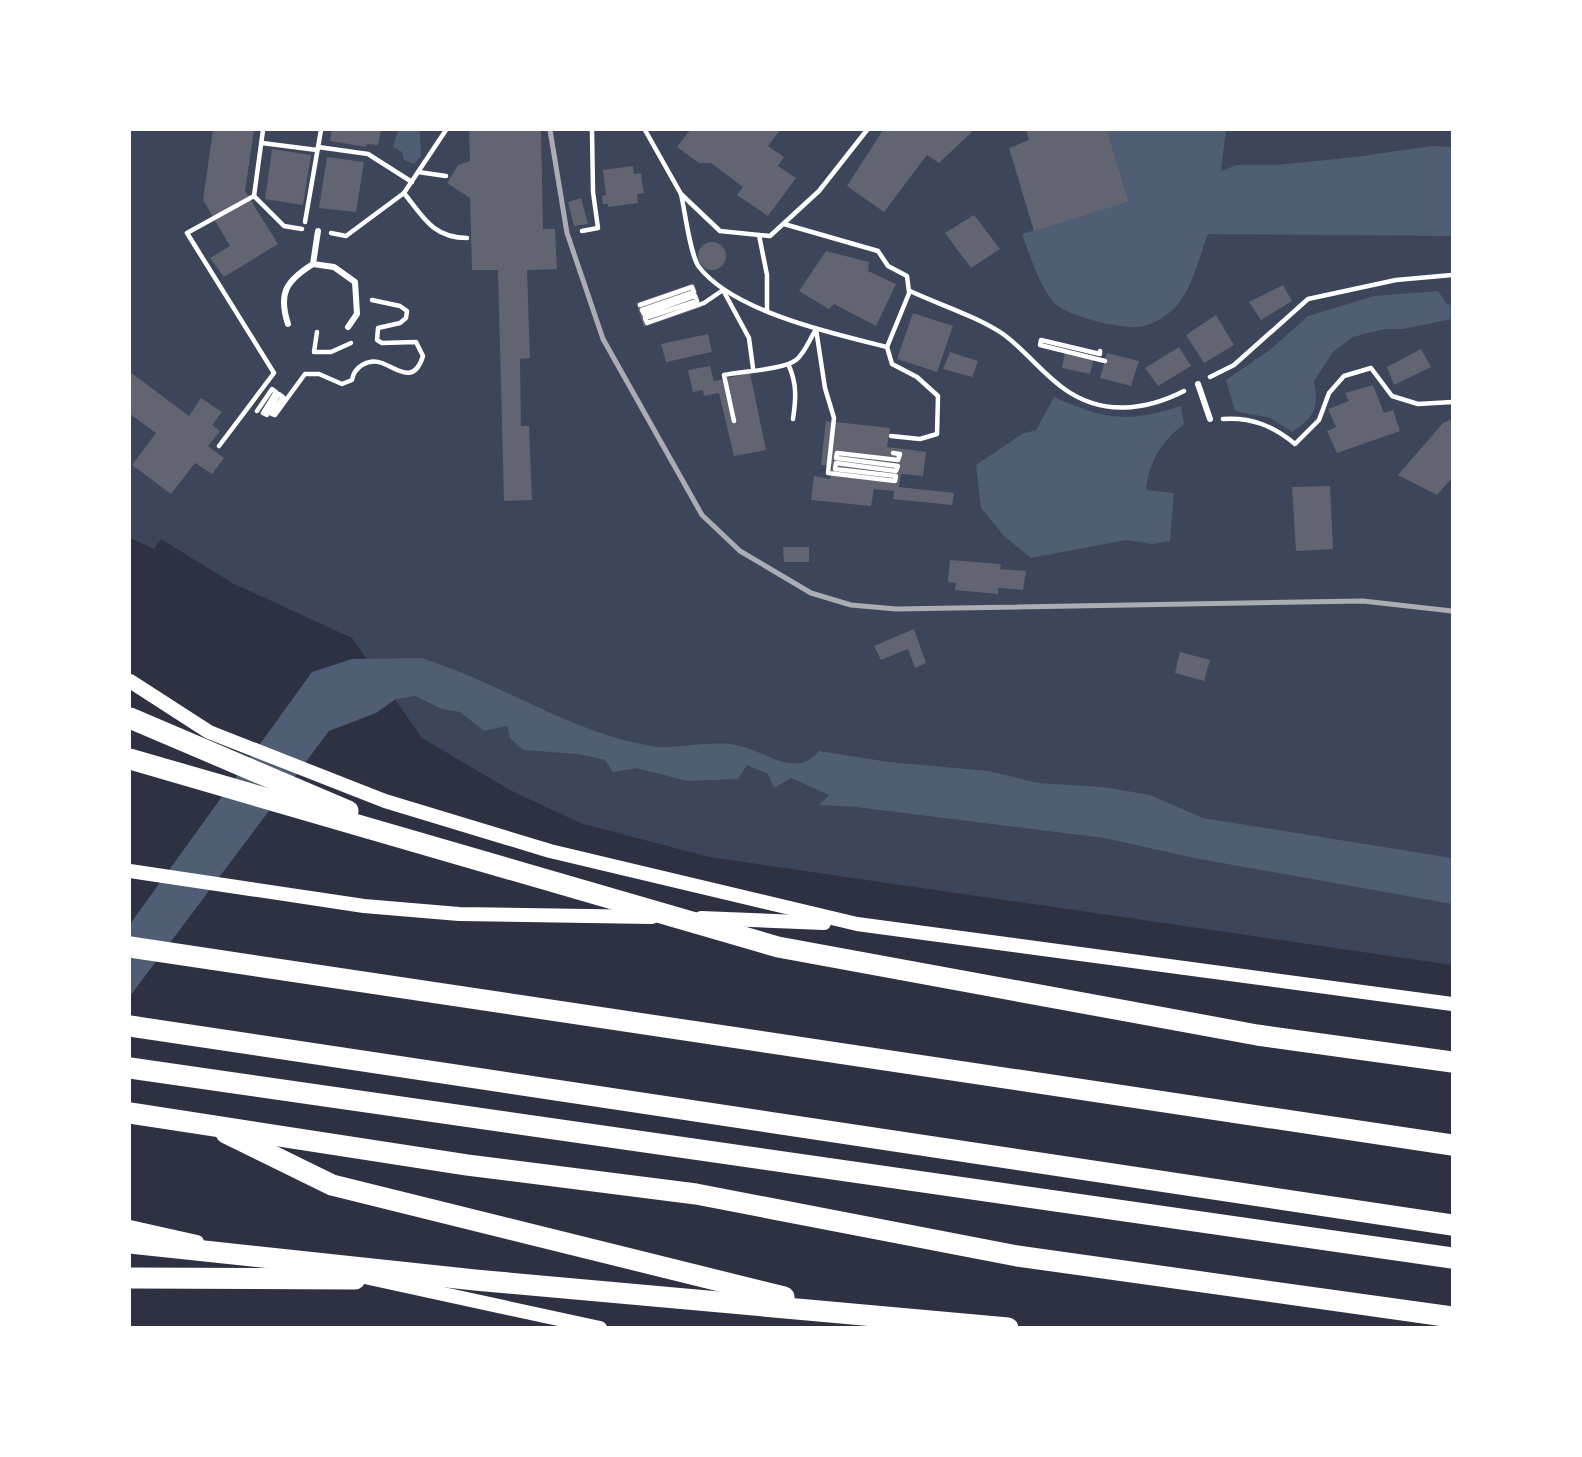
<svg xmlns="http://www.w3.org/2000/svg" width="1582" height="1457" font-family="Poppins,sans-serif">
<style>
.green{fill:#3c4559}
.water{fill:#4f5d75}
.building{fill:#626471}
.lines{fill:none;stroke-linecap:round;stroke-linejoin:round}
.path{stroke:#fff;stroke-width:4.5}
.pedestrian{stroke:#fff;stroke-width:6}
.secondary{stroke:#fff;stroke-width:14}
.motorway{stroke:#fff;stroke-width:21}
.rail{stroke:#abadb3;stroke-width:5}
</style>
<rect width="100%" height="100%" fill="#2d3142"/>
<polygon class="green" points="130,130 1452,130 1452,965 709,857 580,823 510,790 422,738 352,638 232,583 161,539 154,549 130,538"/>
<g class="water">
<polygon points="398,130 420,130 421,156 414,164 404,160 402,152 393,147"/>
<path d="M1107 130H1226L1221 171 1237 165H1276L1356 157 1431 146 1452 147V236L1208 234C1199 257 1194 284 1178 304 1169 315 1151 327 1136 327 1118 328 1072 317 1058 306 1042 294 1029 253 1022 234L1129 202Z"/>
<path d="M1438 291 1447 304 1452 305V319L1403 329H1385L1353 337 1333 352 1314 381C1319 407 1315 417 1292 432L1270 418 1235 411 1226 380 1271 349 1308 316 1374 296Z"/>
<path d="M1054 397C1106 420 1127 423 1181 406L1184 424C1162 441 1149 461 1146 490L1174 493 1170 541 1152 544 1126 540 1031 558 1004 536 981 508 976 465 1022 434 1036 430Z"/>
<path d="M421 658C500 682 568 732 651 746 674 750 710 740 736 745 765 750 795 780 819 751L889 762 989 771 1038 783 1103 787 1150 795 1203 818 1452 858V904L1194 858 1104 838 856 807 819 805 829 795 791 778 774 788 768 774 747 765 738 779 687 781 637 768 613 772 605 760 578 754 523 750 510 738 507 726 484 731 460 712 442 709 415 696 396 699 376 713 329 731 130 996V924L312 672 352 659Z"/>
</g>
<g class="building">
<polygon points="213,130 254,130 245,191 278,244 224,277 210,258 230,246 203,200"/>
<polygon points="332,130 381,130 378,145 367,144 366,147 330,141"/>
<polygon points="469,130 541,130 543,229 555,229 557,269 527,270 530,358 520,359 521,426 529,426 532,500 504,501 498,270 472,270 470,198 447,183 458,165 470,161"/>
<polygon points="690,130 780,130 768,146 784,157 778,166 796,178 768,216 737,195 743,187 711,163 699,163 677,147"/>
<polygon points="883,130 974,130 939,163 927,155 884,212 847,186"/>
<polygon points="1026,130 1107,130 1129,202 1034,231 1009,148 1029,140"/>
<polygon points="272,149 311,155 303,205 265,199"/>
<polygon points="327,157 364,162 356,212 319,208"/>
<polygon points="633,166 634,174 641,173 642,183 644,193 637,194 638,203 608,207 608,204 603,204 602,196 606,195 603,170"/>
<polygon points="581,198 588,224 574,226 568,202"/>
<polygon points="974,215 1000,249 971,268 945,233"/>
<circle cx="712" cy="256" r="14"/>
<polygon points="826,251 869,262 868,271 896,284 876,326 834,304 829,309 799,291"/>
<polygon points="694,283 702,307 644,327 636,303"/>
<polygon points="1283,285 1292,301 1261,320 1249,302"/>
<polygon points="913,313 953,326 937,372 897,359"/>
<polygon points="1216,315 1234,345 1204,363 1186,335"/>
<polygon points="708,334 712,352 666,362 661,344"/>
<polygon points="1179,347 1191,366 1158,386 1145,368"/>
<polygon points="1421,349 1431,367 1394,385 1387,367"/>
<polygon points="950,352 978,361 972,377 943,369"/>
<polygon points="1065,352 1094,358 1090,374 1062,368"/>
<polygon points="1107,353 1139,361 1131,386 1100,378"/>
<polygon points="710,366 714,381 750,373 766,450 734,456 719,393 704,396 703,390 693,392 688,370"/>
<polygon points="130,372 189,416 201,398 222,412 212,425 220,431 208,446 224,458 212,474 195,463 171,494 132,465 156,433 130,414"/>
<polygon points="1373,385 1384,413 1393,410 1400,431 1337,453 1327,431 1336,427 1328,409 1349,401 1345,393"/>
<polygon points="1452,419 1452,478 1437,495 1398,475 1443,423"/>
<polygon points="826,421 890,428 887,447 926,452 923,476 901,474 899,487 954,493 952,505 893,499 894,491 874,489 871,506 811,500 814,476 830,479 832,466 821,465"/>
<polygon points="1330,486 1333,549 1296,551 1292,487"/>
<polygon points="783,547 809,547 809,562 784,562"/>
<polygon points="950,560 1001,564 1000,569 1026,571 1023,590 998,588 998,594 955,590 956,583 948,582"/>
<polygon points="914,629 926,663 915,668 908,649 881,660 874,646"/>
<polygon points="1180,652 1210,660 1204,681 1175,673"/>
</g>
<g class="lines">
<g class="path">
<polyline points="263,130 254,196 284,226 302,229"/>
<polyline points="645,130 681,194 720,231 770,236 819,191 867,130"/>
<polyline points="262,143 317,150"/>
<polyline points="318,147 368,154 412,182"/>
<polyline points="418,172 446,176"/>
<path d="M404 193C423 217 433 238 467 238"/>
<path d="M681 194C685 211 690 255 699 267 734 312 834 334 887 347L910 291C940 305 976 316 1003 334 1024 349 1041 372 1063 388 1101 416 1145 411 1184 391"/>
<polyline points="305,222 321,130"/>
<polyline points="784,224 878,251 888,266 907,276 909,292"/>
<polyline points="582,231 598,228 593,192 592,130"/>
<polyline points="331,233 346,236 404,193 446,130"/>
<polyline points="759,235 767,275 767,310"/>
<polyline points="640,305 692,287 694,292 642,310 644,314 695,296 697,301 645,318 647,323 704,303 723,290 749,338 753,368"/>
<polyline points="816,329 825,388 834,418 828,473 895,481 896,476 835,469 836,463 896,471 898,466 836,458 837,453 898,460 900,454 893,453"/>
<polyline points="317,332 314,352 331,352 351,343"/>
<polyline points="887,347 892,364 917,377 938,396 937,434 920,439 891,436"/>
<polyline points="1100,351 1100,354 1041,340 1040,345 1105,361"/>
<path d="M789 366C797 384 796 399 793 419"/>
<polyline points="1210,377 1234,365 1308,299 1396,280 1452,275"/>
<path d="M257 411 272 389 276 392 263 413 267 415 279 394 283 397 272 414 275 415 305 374H319L342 384 352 380C354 367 368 358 382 363 398 369 414 385 423 356L416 342 382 343 377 340 378 328 400 323 406 318 407 311 400 306 372 300"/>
<path d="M1223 419C1252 417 1273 426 1295 444L1319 420 1329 393 1344 376 1371 368 1392 396 1418 404 1452 402"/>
<path d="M734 421 724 375C742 371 783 370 796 360 804 354 810 339 815 331"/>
<polyline points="219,446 274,373 187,233 254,196"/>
</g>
<g class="pedestrian">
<polyline points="313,264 334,267 355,282 357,314 348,327"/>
<path d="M288 324C278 293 286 281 313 264L318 231"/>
<polyline points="1198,384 1210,419"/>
</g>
<g class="secondary">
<polyline points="130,681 209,732 385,801 550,851 857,924 1452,1004"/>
<polyline points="130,871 364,906 459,914 652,917"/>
<polyline points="701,918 824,923"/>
<polyline points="130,1227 197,1242"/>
<polyline points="360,1276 600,1328"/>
</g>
<g class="motorway">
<polyline points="130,718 348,811"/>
<polyline points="130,759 778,947 1257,1035 1452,1062"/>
<polyline points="130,947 1452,1145"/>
<polyline points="130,1026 1452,1225"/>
<polyline points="130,1068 1452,1258"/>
<polyline points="130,1113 467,1165 696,1194 1017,1256 1452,1317"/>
<polyline points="226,1133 332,1185 784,1297"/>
<polyline points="130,1243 475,1280 1008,1328"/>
<polyline points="130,1278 355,1279"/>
</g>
<polyline class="rail" points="550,130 567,233 603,339 702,515 740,551 811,593 851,605 896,609 1363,601 1452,611"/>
</g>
<rect width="1582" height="1457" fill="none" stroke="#ffffff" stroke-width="262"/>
</svg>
